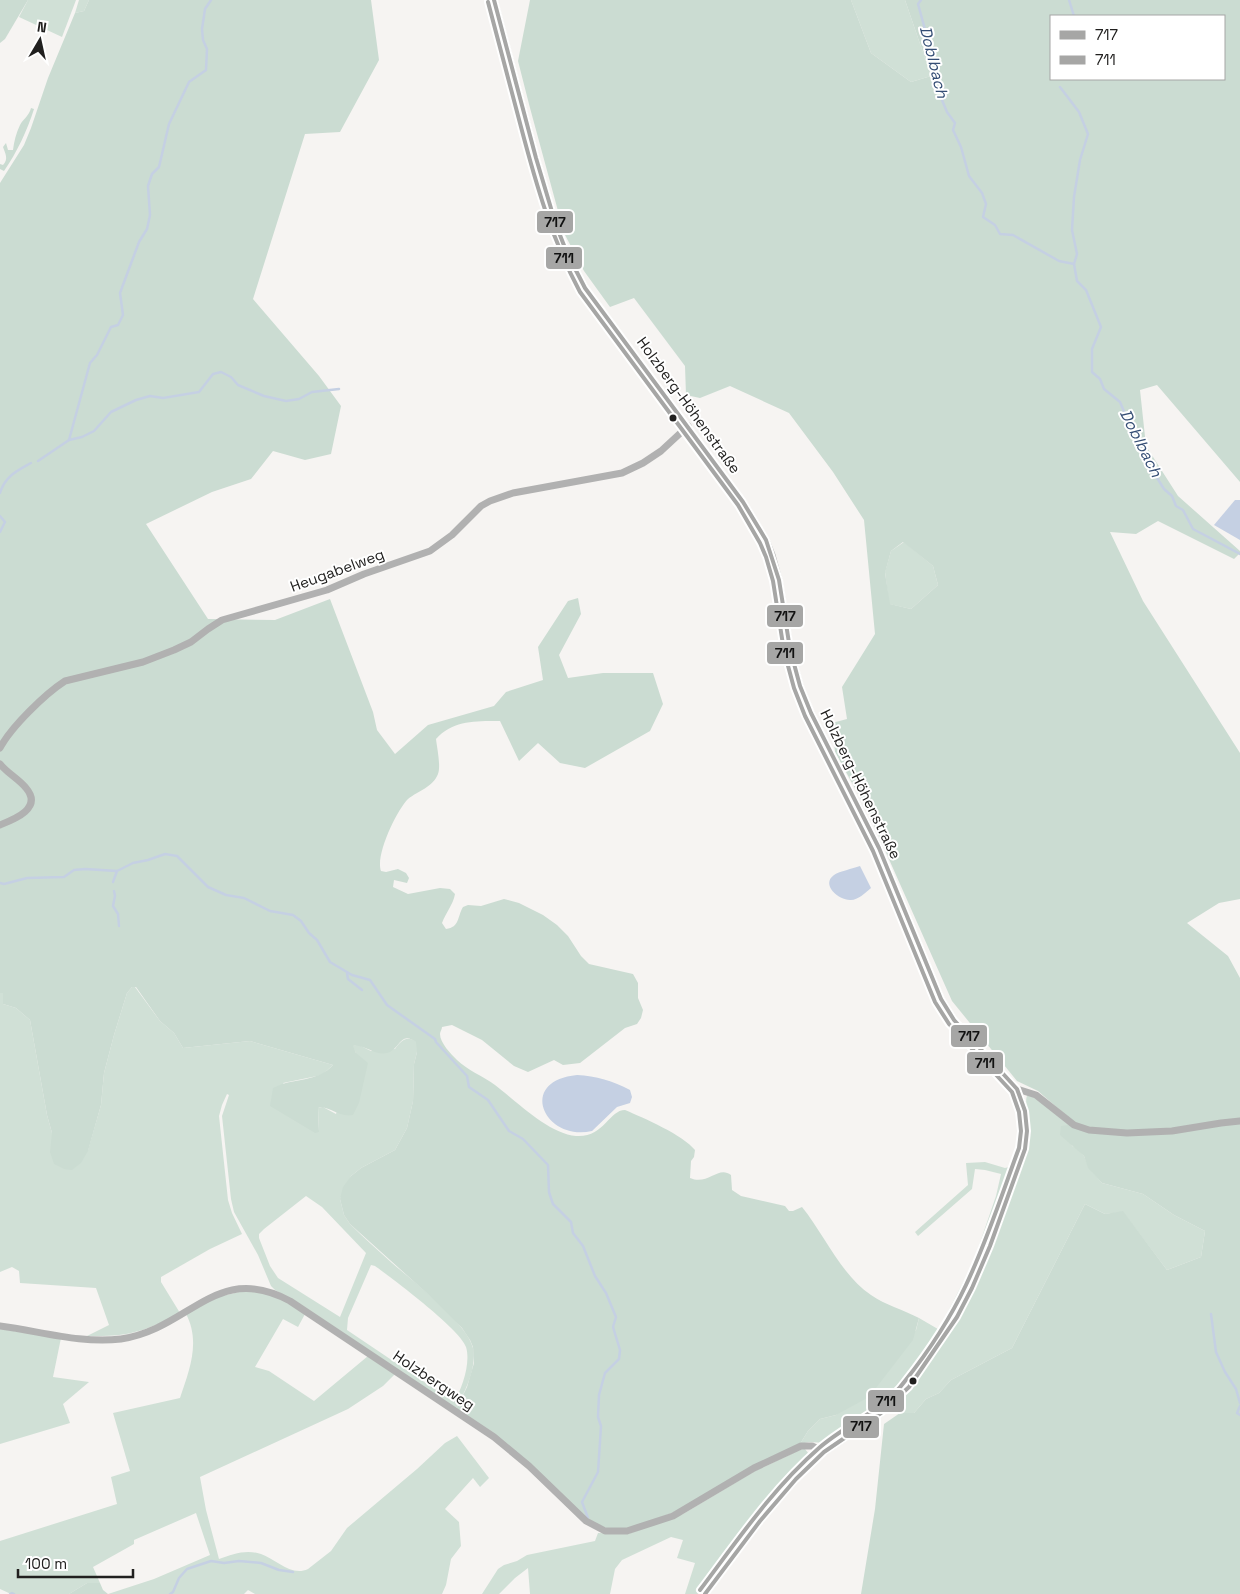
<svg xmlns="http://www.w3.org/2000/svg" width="1240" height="1594" font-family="'Space Grotesk',sans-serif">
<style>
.green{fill:#d0e0d6;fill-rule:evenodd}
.forest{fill:#cbdcd2;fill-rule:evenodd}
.water{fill:#c5d0e3}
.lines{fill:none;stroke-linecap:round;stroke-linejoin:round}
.stream{stroke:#c5d0e3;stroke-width:2.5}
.minor{stroke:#b1b1b1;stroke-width:7}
.bus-1-casing{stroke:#fff;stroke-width:8}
.bus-2-casing{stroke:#fff;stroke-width:8}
.bus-1{stroke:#a6a6a5;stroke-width:4}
.bus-2{stroke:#a6a6a5;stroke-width:4}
.bus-dot{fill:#21201f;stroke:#fff;stroke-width:2}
.labels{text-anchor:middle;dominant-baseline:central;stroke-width:4;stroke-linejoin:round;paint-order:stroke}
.street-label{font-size:15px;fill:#21201f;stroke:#fff}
.water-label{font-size:16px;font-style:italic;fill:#354e75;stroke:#fff}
.line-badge{stroke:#fff;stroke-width:2}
.pale-badge-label{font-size:14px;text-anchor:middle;font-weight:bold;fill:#111}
</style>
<rect width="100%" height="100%" fill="#f6f4f2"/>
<g class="green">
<polygon points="28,0 76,0 62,37 19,17"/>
<polygon points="79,0 89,0 84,11 75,13"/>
<polygon points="851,0 905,0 931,76 911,82 871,53"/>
<polygon points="904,542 933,566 938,585 911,609 889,604 885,572 891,551"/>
<path d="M132 987H135L160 1021 174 1033 183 1048 250 1041 333 1065 322 1075 283 1083 319 1131 318 1108 323 1107 336 1114 356 1053 352 1046 359 1045 371 1051 395 1049C401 1040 407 1035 417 1042V1052L414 1064 413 1101 407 1128 395 1150 361 1168 351 1176 340 1199 344 1215 350 1224C364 1238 378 1250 392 1263 413 1281 467 1323 473 1348 477 1369 465 1391 456 1409L291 1299 275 1290 271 1286 258 1255 234 1212 231 1199 222 1116 229 1095 227 1094 222 1105 219 1116 228 1200 232 1213 242 1234 210 1249 161 1277V1282L180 1313C144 1332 128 1337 87 1336L109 1325 96 1288 20 1283 19 1271 12 1267 0 1272V993H4L3 1004 16 1008 30 1020 47 1115 52 1133V1142L88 1150 101 1105 104 1073 114 1035 127 993ZM306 1196 322 1207 366 1253 340 1317 278 1278 270 1266 259 1238V1234L264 1229ZM371 1265 375 1266C392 1278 461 1330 466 1347 471 1363 462 1389 454 1402L347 1330 348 1318Z"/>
<path d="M954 1028 960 1031 1013 1089C1023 1107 1025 1124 1023 1144L988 1245 970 1287 948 1325 942 1323 973 1263 996 1196 1001 1174 985 1170 975 1169 972 1189 918 1236 915 1232 968 1185 966 1163 985 1162 1005 1168 1013 1166C1032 1114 1016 1093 981 1056 972 1047 963 1036 954 1028Z"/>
<path d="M1032 1095 1069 1125 1072 1146 1076 1147 1084 1156 1089 1168 1102 1183 1143 1194 1174 1215 1205 1231 1201 1257 1167 1270 1123 1212 1105 1214 1085 1204 1012 1348 951 1380 939 1393 926 1399 914 1413H900L904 1396 959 1318 1030 1136C1030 1125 1024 1102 1027 1096Z"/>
<path d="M247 1290 277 1296 305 1314 298 1327 283 1319 255 1367 269 1371 314 1401 368 1356 395 1374 383 1386 348 1409 200 1477 206 1510 219 1559C233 1554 246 1549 261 1554 276 1559 291 1577 308 1569L331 1551 347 1528 417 1469 445 1443 457 1436 489 1478 480 1487 473 1478 445 1509 459 1522 461 1546 451 1559 446 1585 442 1594H255L248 1590 244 1594H108L154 1579 210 1555 196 1513 134 1540V1544L93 1567 100 1583H87L69 1594H11L0 1589V1541L117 1504 111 1477 130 1471 113 1413 180 1398C189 1371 201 1342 186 1314L210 1299Z"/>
<polygon points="919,1318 943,1332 907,1385 892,1399 873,1414 832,1441 826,1443 809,1442 800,1444 808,1431 820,1419 836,1415 916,1330"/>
<polygon points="0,1329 61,1338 53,1377 89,1382 63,1404 70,1423 0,1444"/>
<polygon points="802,1449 805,1449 812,1458 780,1491 701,1594 685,1594 695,1563 677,1558 683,1540 671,1537 622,1560 615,1569 610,1594 530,1594 528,1568 515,1578 499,1594 482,1594 498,1569 504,1565 517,1561 527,1555 595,1541 598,1533 628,1534 683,1514 755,1471"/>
</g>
<g class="forest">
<polygon points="0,0 28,0 5,39 0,43"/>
<path d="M89 0H371L379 60 340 132 305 134 253 299 319 376 341 406 331 454 305 460 273 451 251 479 212 492 146 524 208 619 275 620 330 599 373 712 377 730 395 754 428 725 494 706 506 692 543 680 538 647 568 601 578 598 581 614 559 655 568 678 603 673H653L663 704 650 731 585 768 560 763 538 743 519 761 500 721C476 721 453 720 436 739 437 748 441 766 438 774 433 787 418 791 408 799 397 810 375 855 381 871L386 872 398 869 406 873 409 878 407 883 394 880 393 887 408 894 440 888 450 889 455 894C453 905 446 912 442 923L446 929C460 927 457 917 463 907L468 905 481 906 504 899 519 903 543 915 557 925 568 936 581 956 589 964 633 974 638 983V998L643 1010 641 1018 637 1024 625 1028 580 1063 563 1065 554 1060 528 1072 514 1066 482 1040 452 1025 442 1027C442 1029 440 1032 440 1034 440 1043 451 1054 457 1060 467 1070 483 1076 495 1085 516 1101 549 1134 576 1136 604 1138 609 1110 625 1110 644 1118 683 1135 695 1150L694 1157 691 1161 690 1178C708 1186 718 1165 731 1175L732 1190 741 1196 785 1206 789 1211H793L802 1207C824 1234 841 1275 871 1295 885 1305 904 1310 919 1318L913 1340 869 1397 836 1415 820 1419 808 1431 800 1444 672 1513 627 1529 606 1528 595 1524 456 1409 467 1387 474 1363 473 1347 470 1340 462 1328 430 1296 350 1224 344 1215 340 1199 343 1187 351 1176 361 1168 395 1150 407 1128 413 1101 414 1064 417 1052 416 1042C400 1030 400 1050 387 1053 374 1056 365 1044 353 1046L356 1053 368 1063 359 1103 353 1115C339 1118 329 1105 318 1108L319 1132 315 1133 270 1106 273 1088C294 1077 317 1083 333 1065L250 1041 183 1048 174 1033 160 1021 136 987H132L127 993 114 1035 104 1073 101 1105 88 1151 81 1163 72 1170 64 1169 54 1164 50 1152 52 1133 47 1115 30 1020 16 1008 3 1004V993H0V183L24 145 31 128 48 78 75 13 84 11Z"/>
<path d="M530 0H851L871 53 911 82 931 76 905 0H1240V482L1157 385 1140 390 1146 446 1178 496 1240 551V553L1234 559 1158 521 1136 534 1110 532 1143 601 1240 753V899L1219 903 1187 923 1228 956 1240 978V1594H861L875 1509 884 1424 900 1413H914L926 1399 939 1393 951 1380 1012 1348 1085 1204 1105 1214 1123 1211 1167 1270 1201 1257 1205 1231 1174 1215 1143 1194 1102 1183 1088 1168 1084 1156 1060 1135 1061 1126 1069 1125 1068 1117 1038 1091 1017 1081 952 1001 868 812 835 752 832 723 847 719 842 687 875 634 864 520 833 472 789 413 730 386 700 398 686 395 685 366 634 298 610 307 584 271 564 233 530 108 518 61ZM1051 16H1224V79H1051ZM903 542 933 566 938 585 911 609 890 604 885 573 891 551Z"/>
<path d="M31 108 34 109C27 131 17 152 4 171L0 169V164L3 165C9 159 5 153 3 147L6 143 8 150H13C14 142 16 133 20 125 24 118 29 116 31 108Z"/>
<polygon points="87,1583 100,1583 103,1590 108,1594 69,1594"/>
</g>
<g class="water">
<polygon points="1235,500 1240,500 1240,540 1214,525"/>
<path d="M860 866 871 888C865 893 858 900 851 900 840 901 820 885 834 875 840 871 852 869 860 866Z"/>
<path d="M577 1075C596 1076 613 1081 630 1090L632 1097 630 1103 617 1107 592 1131C545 1142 516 1081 577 1075Z"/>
</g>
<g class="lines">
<g class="stream">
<polyline points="921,0 918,4 937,73 946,96 942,100 947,112 955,123 953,130 961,147 969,176 982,193 986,204 983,217 995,225 1000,234 1013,235 1059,261 1074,264 1077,281 1086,290 1101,327 1092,349 1092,372 1100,379 1104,389 1120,402 1129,423 1137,431 1149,465 1164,489 1172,496 1176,506 1183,510 1193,529 1240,554"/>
<polyline points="1069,0 1074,16"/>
<polyline points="1060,87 1079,112 1088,134 1080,160 1074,197 1072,230 1077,254 1074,264"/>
<polyline points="69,440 82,437 94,431 111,412 136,400 150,396 163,398 199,392 213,374 221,372 231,377 238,385 264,396 286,401 299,399 312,392 339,389"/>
<polyline points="38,461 69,440 90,363 97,355 111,327 118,325 123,315 120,293 139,242 147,229 150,215 148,186 152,174 159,167 169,124 189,82 206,70 207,49 203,40 202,29 205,9 211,0"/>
<path d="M0 493C5 476 17 471 31 463"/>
<polyline points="0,516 5,522 0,532"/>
<polyline points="113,882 117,871"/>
<polyline points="0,883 4,884 27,878 64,877 74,870 85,869 117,871 133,863 148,860 165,854 177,856 208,887 226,895 244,898 270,911 293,915 301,921 309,933 317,940 330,962 352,975 370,980 387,1005 435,1039 436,1042 467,1076 469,1087 488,1100 509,1131 523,1139 548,1165 549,1192 553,1204 571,1222 573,1233 583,1246 595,1276 606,1293 616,1317 613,1327 620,1350 619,1359 605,1373 599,1395 598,1417 601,1426 598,1472 582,1502 588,1518"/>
<polyline points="114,891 115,896 113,906 118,914 119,926"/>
<polyline points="347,973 348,979 362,990"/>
<polyline points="1211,1314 1216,1352 1225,1372 1236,1389 1240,1403"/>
<polyline points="1240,1406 1237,1413 1240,1415"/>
<polyline points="10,1594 12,1593 14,1594"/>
<polyline points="170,1594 173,1592 179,1578 187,1569 211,1561 224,1563 239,1561 261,1563 279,1570 293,1572"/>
</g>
<g class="minor">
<polyline points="494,0 536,158 556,225 567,253 585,288 743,502 766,540 772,555 779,580 790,649 800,686 811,713 879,848 941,999 954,1020 967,1035 1017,1089 1025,1111 1027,1131 1025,1149 990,1246 972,1288 957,1317 909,1387 881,1413 824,1452 796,1479 760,1521 705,1594"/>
<path d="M0 748C11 727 45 694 65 681L143 662 174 650 191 642 208 629 222 620 327 590 364 574 430 551 452 535 481 506 490 501 513 493 622 473 643 463 661 451 688 426"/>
<path d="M0 764C7 773 19 779 26 788 43 808 15 819 0 825"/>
<polyline points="1017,1089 1036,1095 1074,1125 1089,1130 1127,1133 1172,1131 1221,1123 1240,1121"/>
<path d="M0 1326C40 1331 81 1344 121 1339 190 1329 216 1261 290 1301L494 1437 529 1466 586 1521 605 1531H627L673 1516 754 1468 801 1446H812L824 1452"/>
</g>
<defs>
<polyline id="bus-1" points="494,0 536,158 556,225 567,253 585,288 743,502 766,540 779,580 790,649 800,686 811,713 879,848 941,999 954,1020 1017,1089 1025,1111 1027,1131 1025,1149 990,1246 972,1288 957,1317 909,1387 881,1413 824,1452 796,1479 760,1521 705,1594"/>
<path id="bus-2" d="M488 2C499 43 510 85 521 127 536 184 552 240 580 292L738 505 760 543 766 557 773 581 784 651 794 688 805 716 873 851 935 1002 949 1024 1012 1092 1019 1112 1021 1131 1019 1148C1002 1194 987 1241 966 1285 950 1319 928 1352 905 1381 883 1411 846 1424 819 1448 772 1489 737 1541 700 1590"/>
</defs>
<use href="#bus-1" class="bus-1-casing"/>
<use href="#bus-2" class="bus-2-casing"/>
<use href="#bus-1" class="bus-1"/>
<use href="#bus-2" class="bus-2"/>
</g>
<g class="bus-dot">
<circle cx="673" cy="418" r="4.5"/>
<circle cx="913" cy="1381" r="4.5"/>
</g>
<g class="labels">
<g class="street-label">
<text transform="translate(689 405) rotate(54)">Holzberg-Höhenstraße</text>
<text transform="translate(337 570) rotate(-20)">Heugabelweg</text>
<text transform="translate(861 784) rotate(64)">Holzberg-Höhenstraße</text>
<text transform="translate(434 1380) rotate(34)">Holzbergweg</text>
</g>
<g class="water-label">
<text transform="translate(934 62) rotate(76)">Doblbach</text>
<text transform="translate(1141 443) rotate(63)">Doblbach</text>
</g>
</g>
<g class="line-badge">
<rect x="536" y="210" width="38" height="24" rx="5" fill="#a6a6a5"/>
<rect x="545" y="246" width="38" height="24" rx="5" fill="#a6a6a5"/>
<rect x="766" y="604" width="38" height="24" rx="5" fill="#a6a6a5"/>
<rect x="766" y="641" width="38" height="24" rx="5" fill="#a6a6a5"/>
<rect x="950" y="1024" width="38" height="24" rx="5" fill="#a6a6a5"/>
<rect x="966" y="1051" width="38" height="24" rx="5" fill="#a6a6a5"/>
<rect x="867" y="1389" width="38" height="24" rx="5" fill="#a6a6a5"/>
<rect x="842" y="1415" width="38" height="24" rx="5" fill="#a6a6a5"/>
</g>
<g class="pale-badge-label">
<text x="555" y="227">717</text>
<text x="564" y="263">711</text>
<text x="785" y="621">717</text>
<text x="785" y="658">711</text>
<text x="969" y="1041">717</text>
<text x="985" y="1068">711</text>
<text x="886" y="1406">711</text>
<text x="861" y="1431">717</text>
</g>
<rect x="1050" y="15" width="175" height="65" fill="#ffffff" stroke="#a6a6a5"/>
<rect x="1060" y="31" width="25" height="8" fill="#a6a6a5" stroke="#a6a6a5"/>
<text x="1095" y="40" font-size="15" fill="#21201f">717</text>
<rect x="1060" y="56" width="25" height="8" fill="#a6a6a5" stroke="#a6a6a5"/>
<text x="1095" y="65" font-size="15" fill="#21201f">711</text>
<g transform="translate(40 40) rotate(9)" stroke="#ffffff" stroke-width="4" paint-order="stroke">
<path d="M0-4L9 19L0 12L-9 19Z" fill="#21201f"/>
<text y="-8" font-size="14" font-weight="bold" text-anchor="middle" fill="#21201f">N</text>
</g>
<path d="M18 1569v8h115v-8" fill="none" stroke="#21201f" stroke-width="2.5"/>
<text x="25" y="1569" font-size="15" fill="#21201f" stroke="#ffffff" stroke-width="4" paint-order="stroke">100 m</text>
</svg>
